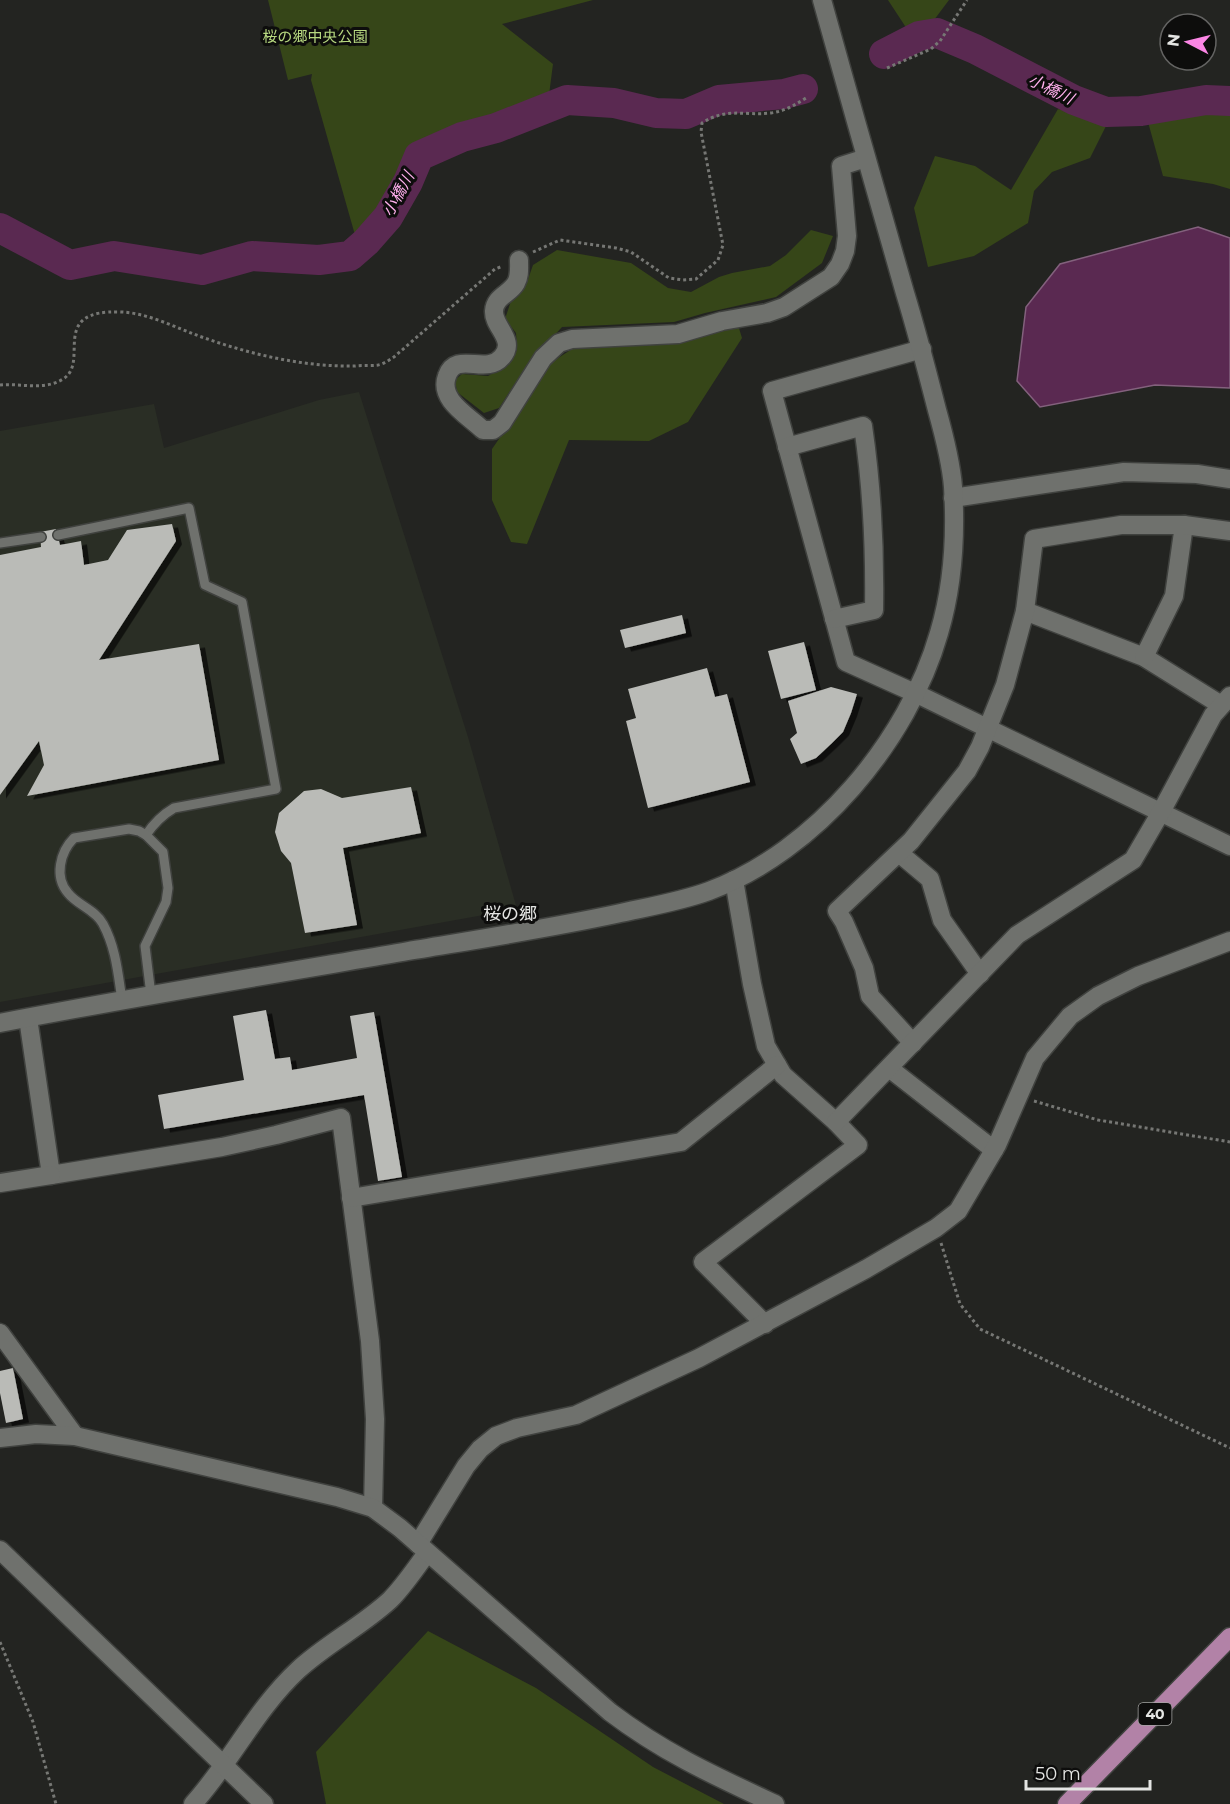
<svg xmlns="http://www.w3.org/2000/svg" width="1230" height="1804" font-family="Montserrat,'Noto Sans JP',sans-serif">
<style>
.built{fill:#2a2e25}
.green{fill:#364618}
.water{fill:#5a2951;stroke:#83617d;stroke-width:1.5}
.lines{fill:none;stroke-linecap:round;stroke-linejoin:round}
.river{stroke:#5a2951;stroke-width:30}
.building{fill:#babbb7;filter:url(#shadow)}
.lane-casing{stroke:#40423f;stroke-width:12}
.street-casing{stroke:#40423f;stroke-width:21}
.secondary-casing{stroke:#40423f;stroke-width:21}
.primary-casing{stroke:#40423f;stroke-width:21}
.path{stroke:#767774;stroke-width:3;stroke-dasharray:3 3;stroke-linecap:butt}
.lane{stroke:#6f716d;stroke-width:9}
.street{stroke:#6f716d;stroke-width:18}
.secondary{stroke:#6f716d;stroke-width:18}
.primary{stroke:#b282a7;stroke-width:18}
.labels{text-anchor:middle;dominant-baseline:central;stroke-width:6;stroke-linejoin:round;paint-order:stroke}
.shield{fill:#0d0d0c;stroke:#a4a4a2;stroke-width:1.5}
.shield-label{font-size:14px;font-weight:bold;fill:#e4e5e3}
.park-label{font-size:15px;fill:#b7d880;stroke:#0d0d0c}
.water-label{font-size:16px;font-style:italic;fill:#feafec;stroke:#0d0d0c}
.quarter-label{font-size:18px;fill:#e4e5e3;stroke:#0d0d0c}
</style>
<defs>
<filter id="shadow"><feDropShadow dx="6" dy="3.5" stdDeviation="0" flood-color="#0009"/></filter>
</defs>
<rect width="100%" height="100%" fill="#232421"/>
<polygon class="built" points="359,392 468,737 517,909 0,1002 0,431 154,404 164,448 319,400"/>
<g class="green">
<polygon points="268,0 593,0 502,24 553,64 549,95 422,147 393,194 355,235 311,80 312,74 288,80"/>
<polygon points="888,0 949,0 934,20 907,29"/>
<polygon points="1200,108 1230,112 1230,189 1213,184 1163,176 1148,122"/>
<polygon points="1058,109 1108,122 1090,158 1052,172 1034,191 1028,223 974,256 928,267 914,208 935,156 975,166 1011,190"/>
<polygon points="811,230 833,236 822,263 776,297 705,313 674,322 562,327 527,365 499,408 484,413 457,392 455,380 462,374 488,376 508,365 517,350 516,333 505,319 511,301 526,285 533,265 557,250 631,263 668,288 691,292 719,277 732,273 770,266 786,255"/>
<polygon points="738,325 742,338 688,422 649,441 569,440 527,544 511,542 492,500 492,449 552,362 572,349 683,341"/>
<polygon points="428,1631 536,1688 653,1767 724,1804 326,1804 316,1752"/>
</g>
<polygon class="water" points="1198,227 1230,238 1230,388 1155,385 1040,407 1017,381 1026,307 1060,264"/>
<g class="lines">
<g class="river">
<polyline points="884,54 919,36 937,33 975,49 1074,100 1106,112 1141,111 1206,100 1230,101"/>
<polyline points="0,228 70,265 114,256 202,270 252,256 319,260 350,256 366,242 388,217 408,182 419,156 462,137 496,128 567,100 614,103 656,113 686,114 719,100 784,94 803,89"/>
</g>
</g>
<g class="building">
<polygon points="172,524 176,541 99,660 199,644 219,760 27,796 44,765 39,741 0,795 0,555 41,547 40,532 56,529 60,545 81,541 84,565 108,560 127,530"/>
<polygon points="682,615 686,633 625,648 620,630"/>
<polygon points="804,642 816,690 781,699 768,651"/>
<polygon points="707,668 715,697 727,694 750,782 648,808 626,721 636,718 628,689"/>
<polygon points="831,687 857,694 851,713 843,732 831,744 816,758 801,764 790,739 797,733 788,701"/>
<polygon points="411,787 421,833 343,848 357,925 305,933 291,863 281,851 275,832 279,813 304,791 321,789 342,798"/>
<polygon points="266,1010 275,1059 290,1057 292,1070 357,1058 350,1016 374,1012 402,1177 378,1181 364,1095 164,1129 158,1095 244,1080 233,1016"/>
<polygon points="13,1368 23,1419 6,1423 0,1393 0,1371"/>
</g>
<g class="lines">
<defs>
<g id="lane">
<path d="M58 535 189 508 205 585 242 602 276 789 174 808C162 815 154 823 146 835"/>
<polyline points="0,543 41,537"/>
<path d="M122 1000C118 974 116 948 103 924 96 910 77 905 68 893 54 877 60 852 74 838L129 829 139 831 146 835 163 852 168 888 166 902 145 946 151 995"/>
</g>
<g id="street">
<path d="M519 260C519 268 520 276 516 283 510 294 495 296 494 311 493 327 517 340 502 357 486 376 456 350 447 376 438 400 469 416 483 430H493L502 423 543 358 559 343 572 339 678 334 722 321 767 313 784 307 831 277 840 264 845 251 847 236 841 166 866 158"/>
<polyline points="922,349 772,391 846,662 917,694 1230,846"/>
<path d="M787 447 863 426C872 487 875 549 874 610L834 619"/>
<polyline points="953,498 1124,472 1197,474 1230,479"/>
<polyline points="1025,611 1144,657 1221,705"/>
<polyline points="1144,657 1174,596 1184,525"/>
<polyline points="899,853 930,879 942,920 980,974"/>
<polyline points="734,880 752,984 766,1046 783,1075 836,1122 858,1145 703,1262 765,1324"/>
<polyline points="28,1018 51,1175 222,1147 276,1135 341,1118 370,1341 375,1419 373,1508"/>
<polyline points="913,1043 870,996 864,968 844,922 837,911 911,841 967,771 980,747 1005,685 1025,611 1034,539 1121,525 1184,525 1230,531"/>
<polyline points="889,1068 994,1150"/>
<polyline points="836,1122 1017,935 1133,860 1161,812 1213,715 1230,696"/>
<polyline points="0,1183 51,1175"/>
<polyline points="351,1198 681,1142 777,1065"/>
<polyline points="418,1544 466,1466 480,1449 496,1436 517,1428 576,1415 699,1358 866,1269 936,1228 958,1211 997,1145 1035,1058 1070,1016 1098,996 1138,976 1230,941"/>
<path d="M193 1804C231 1762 256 1709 298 1670 326 1644 362 1626 390 1600 404 1586 415 1569 427 1553"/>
</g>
<g id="secondary">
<path d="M0 1023C134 997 268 975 403 952 474 940 546 929 616 914 647 907 679 902 709 891 816 851 908 741 939 633 953 586 956 535 953 487 951 461 944 435 937 410 927 371 917 332 905 293 877 195 849 98 822 0"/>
<polyline points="0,1333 75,1436"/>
<path d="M0 1438 36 1434 75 1436 337 1497 373 1508 400 1528 610 1712C664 1753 715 1776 775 1804"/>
<polyline points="0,1550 264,1804"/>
</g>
<polyline id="primary" points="1067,1804 1230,1637"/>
</defs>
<use href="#lane" class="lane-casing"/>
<use href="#street" class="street-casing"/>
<use href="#secondary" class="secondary-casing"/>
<use href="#primary" class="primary-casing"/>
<g class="path">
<polyline points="887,68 931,49 940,41 967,0"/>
<path d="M533 252 560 240 616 248 631 252 669 278 683 280 696 279 718 260 723 245 701 132 702 123C727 107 744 116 771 113 785 111 795 105 806 98"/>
<path d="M0 385C21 383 44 391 63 379 91 362 47 309 121 312 148 313 174 327 199 336 249 354 302 367 355 366 363 365 371 366 378 365 384 364 389 360 394 357L495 269 503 266"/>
<polyline points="1034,1101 1098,1120 1230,1142"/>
<polyline points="941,1243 960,1304 980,1329 1230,1448"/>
<polyline points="0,1642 33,1722 56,1804"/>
</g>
<use href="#lane" class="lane"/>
<use href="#street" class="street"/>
<use href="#secondary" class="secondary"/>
<use href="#primary" class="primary"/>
</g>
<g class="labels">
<rect class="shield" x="1138.5" y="1703" width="33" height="22" rx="4.5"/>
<g class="shield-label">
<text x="1155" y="1714">40</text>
</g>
<g class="park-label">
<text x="315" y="36">桜の郷中央公園</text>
</g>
<g class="water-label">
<text transform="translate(1051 89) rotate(26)">小橋川</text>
<text transform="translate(398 194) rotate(-61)">小橋川</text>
</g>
<g class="quarter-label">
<text x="510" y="914">桜の郷</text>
</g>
</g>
<g transform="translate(1188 42) rotate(277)"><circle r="28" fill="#0d0d0c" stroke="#636362" stroke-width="1.5"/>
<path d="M0-4.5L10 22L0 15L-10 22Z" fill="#fb86e5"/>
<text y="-9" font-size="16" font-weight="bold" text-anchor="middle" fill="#e4e5e3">N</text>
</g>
<path d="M1026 1780v9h124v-9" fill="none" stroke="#e4e5e3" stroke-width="3"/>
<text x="1035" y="1780" font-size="18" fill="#e4e5e3" stroke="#0d0d0c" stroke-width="4.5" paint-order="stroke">50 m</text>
</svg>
